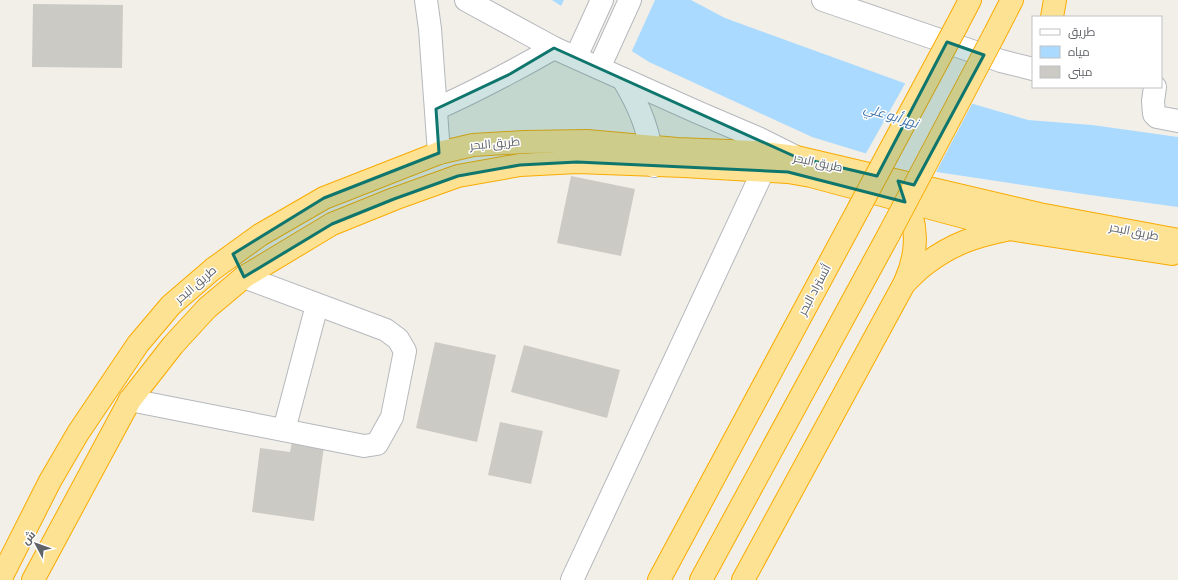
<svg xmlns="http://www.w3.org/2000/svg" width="1178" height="580" font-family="'Sofia Sans Condensed',Cairo,sans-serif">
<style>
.water{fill:#aadaff}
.pier{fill:#f1efe8}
.building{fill:#cccac5}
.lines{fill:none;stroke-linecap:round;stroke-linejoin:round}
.minor-casing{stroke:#b5b8bc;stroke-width:24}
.highway-casing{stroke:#f9ab00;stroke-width:24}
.minor{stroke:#fff;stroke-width:22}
.highway{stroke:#fde293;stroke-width:22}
.highway-bridge-casing{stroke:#f9ab00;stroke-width:24;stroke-linecap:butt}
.highway-bridge{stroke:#fde293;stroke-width:22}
.marked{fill:#0f766e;fill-opacity:0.2;stroke:#0f766e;stroke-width:3;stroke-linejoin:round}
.labels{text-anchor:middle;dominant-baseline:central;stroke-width:3;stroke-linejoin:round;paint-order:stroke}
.street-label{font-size:12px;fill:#5f6368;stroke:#fff}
.water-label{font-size:13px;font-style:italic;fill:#4174aa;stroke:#fff}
</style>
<rect width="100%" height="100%" fill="#f1efe8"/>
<polygon class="water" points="552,0 691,0 725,18 915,87 1028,120 1092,125 1178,137 1178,207 1090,195 917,169 812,137 649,62"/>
<g class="pier">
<polygon points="564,0 655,0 631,53 560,8"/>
<polygon points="906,82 973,102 935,174 916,171 865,155"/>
</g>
<g class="building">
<polygon points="33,4 123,5 122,68 32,67"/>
<polygon points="571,176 635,189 621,256 557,243"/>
<polygon points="435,342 496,355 477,442 416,428"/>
<polygon points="524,345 620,370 607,418 511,392"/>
<polygon points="500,422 543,431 531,484 488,475"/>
<polygon points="292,442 324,446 314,521 252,512 260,448 290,452"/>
</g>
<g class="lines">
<defs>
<g id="minor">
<polyline points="426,0 430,29 439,153"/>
<polyline points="466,0 554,48 697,112 758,138 794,156"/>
<polyline points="823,0 1001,61 1033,69"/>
<polyline points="576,57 602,0"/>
<polyline points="599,68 630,0"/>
<path d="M623 79C641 109 649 131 654 166"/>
<polyline points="1155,87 1153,101 1154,114 1157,117 1178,121"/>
<path d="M436 109C478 90 514 71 554 48"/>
<polyline points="130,400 364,446 377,444 392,417 405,351 398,339 386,330 244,277"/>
<polyline points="284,430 317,305"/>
<polyline points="572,580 763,171"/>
</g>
<g id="highway">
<polyline points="1052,17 1055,0"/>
<polyline points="957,25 970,0"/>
<polyline points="994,35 1012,0"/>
<path d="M903 192C918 223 919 251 905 282"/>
<polyline points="0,580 50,481 78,433 138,344 171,305 213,269 260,235 324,198 439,153 473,145 524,142 587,141 677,149 754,152 796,157 1039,214 1178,240"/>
<polyline points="33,580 130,400 173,345 207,308 244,277 332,224 394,199 458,176 520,165 577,162 684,166 788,172 811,176 1009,229 1172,254"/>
<polyline points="659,580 859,208"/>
<polyline points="701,580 889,234"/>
<path d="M743 580 904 284C911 277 918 269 927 263 952 244 976 236 1006 230"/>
</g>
</defs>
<use href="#minor" class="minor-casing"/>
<use href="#highway" class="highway-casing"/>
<use href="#minor" class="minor"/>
<use href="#highway" class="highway"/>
<defs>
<g id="highway-bridge">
<polyline points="859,208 957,25"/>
<polyline points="889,234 994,35"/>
</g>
</defs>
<use href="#highway-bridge" class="highway-bridge-casing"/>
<use href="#highway-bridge" class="highway-bridge"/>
</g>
<path class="marked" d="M947 42 984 55 914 185 898 181 905 202 788 172 577 162 520 165 458 176 394 199 332 224 244 277 233 254 324 198 439 153 436 109 510 74 554 48 796 157 877 176Z"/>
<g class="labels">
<g class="street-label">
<text transform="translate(495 144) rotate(-5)">طريق البحر</text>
<text transform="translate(818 163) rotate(12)">طريق البحر</text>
<text transform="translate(1134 232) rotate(11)">طريق البحر</text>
<text transform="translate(196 285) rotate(-41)">طريق البحر</text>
<text transform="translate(815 290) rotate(-62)">أتستراد البحر</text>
</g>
<g class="water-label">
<text transform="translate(891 116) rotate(17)">نهر أبو علي</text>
</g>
</g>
<rect x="1032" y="16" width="130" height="72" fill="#ffffff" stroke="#bfc1c3"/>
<rect x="1040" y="29" width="20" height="6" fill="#ffffff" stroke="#bfc1c3"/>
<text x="1068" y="36" font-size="12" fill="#5f6368">طريق</text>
<rect x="1040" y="46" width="20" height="12" fill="#aadaff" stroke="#bfc1c3"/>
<text x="1068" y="56" font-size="12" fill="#5f6368">مياه</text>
<rect x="1040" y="66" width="20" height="12" fill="#cccac5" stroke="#bfc1c3"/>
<text x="1068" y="76" font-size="12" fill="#5f6368">مبنى</text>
<g transform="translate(36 544) rotate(311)" stroke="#ffffff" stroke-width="3" paint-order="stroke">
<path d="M0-3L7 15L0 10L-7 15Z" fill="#5f6368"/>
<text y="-6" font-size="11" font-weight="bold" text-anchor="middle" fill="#5f6368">ش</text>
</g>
</svg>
